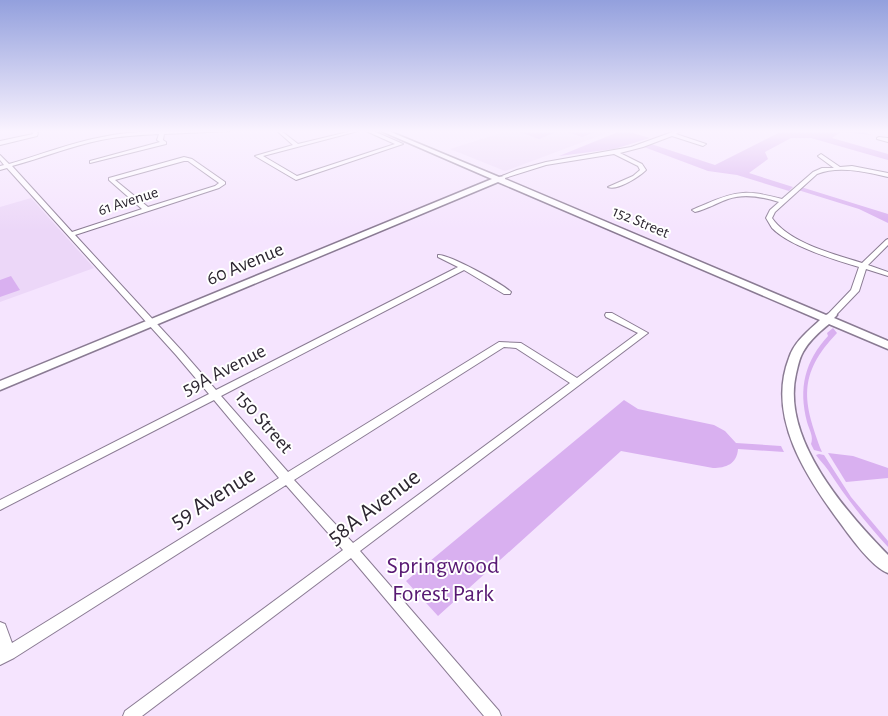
<svg xmlns="http://www.w3.org/2000/svg" width="888" height="716" font-family="'Alegreya Sans',sans-serif">
<style>
.built{fill:#ecd7f8}
.green{fill:#d9b0f0}
.lines{fill:none;stroke-linecap:round;stroke-linejoin:round}
.street-casing{stroke:#8a7b93;stroke-width:2}
.secondary-casing{stroke:#8a7b93;stroke-width:3}
.street{fill:#fff;fill-rule:evenodd}
.secondary{fill:#fff;fill-rule:evenodd}
.labels{text-anchor:middle;dominant-baseline:central;stroke-width:4;stroke-linejoin:round;paint-order:stroke}
.far-street-label{font-size:16px;fill:#2d2731;stroke:#fff}
.street-label{font-size:20px;fill:#2d2731;stroke:#fff}
.near-street-label{font-size:24px;fill:#2d2731;stroke:#fff}
.near-park-label{font-size:24px;fill:#581973;stroke:#fff}
</style>
<rect width="100%" height="100%" fill="#f5e4fe"/>
<g class="built">
<polygon points="510,130 615,130 505,171 450,149"/>
<polygon points="31,198 94,268 0,302 0,207"/>
</g>
<g class="green">
<polygon points="514,130 601,130 582,137 561,130 539,139"/>
<polygon points="623,130 650,138 614,149 559,156"/>
<polygon points="784,130 857,130 872,135 841,132 832,138 888,154 888,160 811,138 791,138 765,152 768,159 749,173 793,187 789,191 737,175 708,171 644,147 651,144 715,165"/>
<polygon points="801,187 888,214 888,223 859,209 798,190"/>
<polygon points="11,276 20,290 0,297 0,280"/>
<path d="M833 328 837 333C797 375 803 402 822 452L814 450 811 444C814 437 809 429 807 422 798 388 805 361 828 336L827 333Z"/>
<path d="M624 400 638 409 714 425 725 431 736 443 781 446 784 452 738 449C737 464 726 468 713 468L621 451 438 616 406 581Z"/>
<polygon points="828,453 853,456 888,468 888,478 846,482"/>
<path d="M819 454 824 455 851 497 888 541V547C866 523 846 498 828 470 824 464 820 461 816 455Z"/>
</g>
<g class="lines">
<defs>
<g id="street">
<polygon points="31,130 35,130 38,133 37,136 0,145 0,141 33,134"/>
<path d="M205 130H232L230 131 164 134 163 140 166 142V144L90 163V161L160 142 157 140 159 134C140 135 120 136 101 140 71 146 42 158 12 166L72 232 142 209 109 180V178L184 157 192 159 225 182V184L219 188 75 235 182 351 216 390 458 267 438 257V255C449 254 501 283 511 292L510 294H504L464 270 221 396 288 472 499 342 521 343 577 378 638 333 606 317 605 315 606 313H612L648 333 360 551 499 711 501 716H484L351 558 142 716H123L125 711 343 550 286 485 14 658 0 665V622L5 624 12 643 279 478 214 400 0 510V500L209 394 176 355 7 168 0 170V166L4 165 0 160V155L9 164C40 155 70 143 102 137 135 130 171 131 205 130ZM184 161H188L219 183 215 186 148 207 115 180ZM504 347 516 348 570 383 353 543 294 480Z"/>
<polygon points="276,130 280,130 298,144 356,130 362,130 263,156 297,176 395,144 366,131 366,130 371,130 403,144 296,180 255,156 293,145"/>
<path d="M678 130H683L676 134 706 144 703 146 672 136 643 147 620 153 642 164 646 170C639 177 617 191 608 187L633 176 640 170 638 166 614 154 546 165 505 178 502 176 517 170 546 162 631 147Z"/>
<polygon points="879,137 888,138 888,142 877,139 877,138"/>
<path d="M821 154 840 167 852 166 888 173V177C866 172 839 165 817 174L775 212 772 218C789 243 834 254 862 263L886 240 888 239V245L868 265 888 272V276L866 269 859 291 835 316H832L828 314 851 290 859 267C835 260 789 246 772 228 770 225 768 221 766 218L770 210 779 202C763 197 745 193 728 199 717 203 707 209 695 212L692 210C696 208 701 206 706 204 737 190 749 190 782 199L813 172 822 168H834L819 157 818 156Z"/>
</g>
<path id="secondary" d="M379 130H386L499 177 505 176V179L826 315 832 312 836 313 837 315 834 318 888 341V349L829 324C819 332 809 341 803 352 799 359 798 366 796 374 781 439 846 512 888 555V573C873 568 851 538 841 524 807 478 766 417 789 358 794 342 808 331 820 320L498 182 0 390V381L492 179Z"/>
</defs>
<use href="#street" class="street-casing"/>
<use href="#secondary" class="secondary-casing"/>
<use href="#street" class="street"/>
<use href="#secondary" class="secondary"/>
</g>
<linearGradient id="sky" x2="0" y2="1"><stop stop-color="#93a0dd"/><stop offset="0.57" stop-color="#faf3ff"/><stop offset="1" stop-color="#faf3ff" stop-opacity="0"/></linearGradient>
<rect width="888" height="230" fill="url(#sky)"/>
<g class="labels">
<g class="far-street-label">
<text transform="translate(128 201) rotate(-18)">61 Avenue</text>
<text transform="translate(641 222) rotate(23)">152 Street</text>
</g>
<g class="street-label">
<text transform="translate(245 264) rotate(-23)">60 Avenue</text>
<text transform="translate(224 370) rotate(-27)">59A Avenue</text>
<text transform="translate(264 422) rotate(49)">150 Street</text>
</g>
<g class="near-street-label">
<text transform="translate(213 498) rotate(-32)">59 Avenue</text>
<text transform="translate(374 507) rotate(-37)">58A Avenue</text>
</g>
<g class="near-park-label">
<text x="443" y="566">Springwood<tspan x="443" dy="28">Forest Park</tspan></text>
</g>
</g>
</svg>
